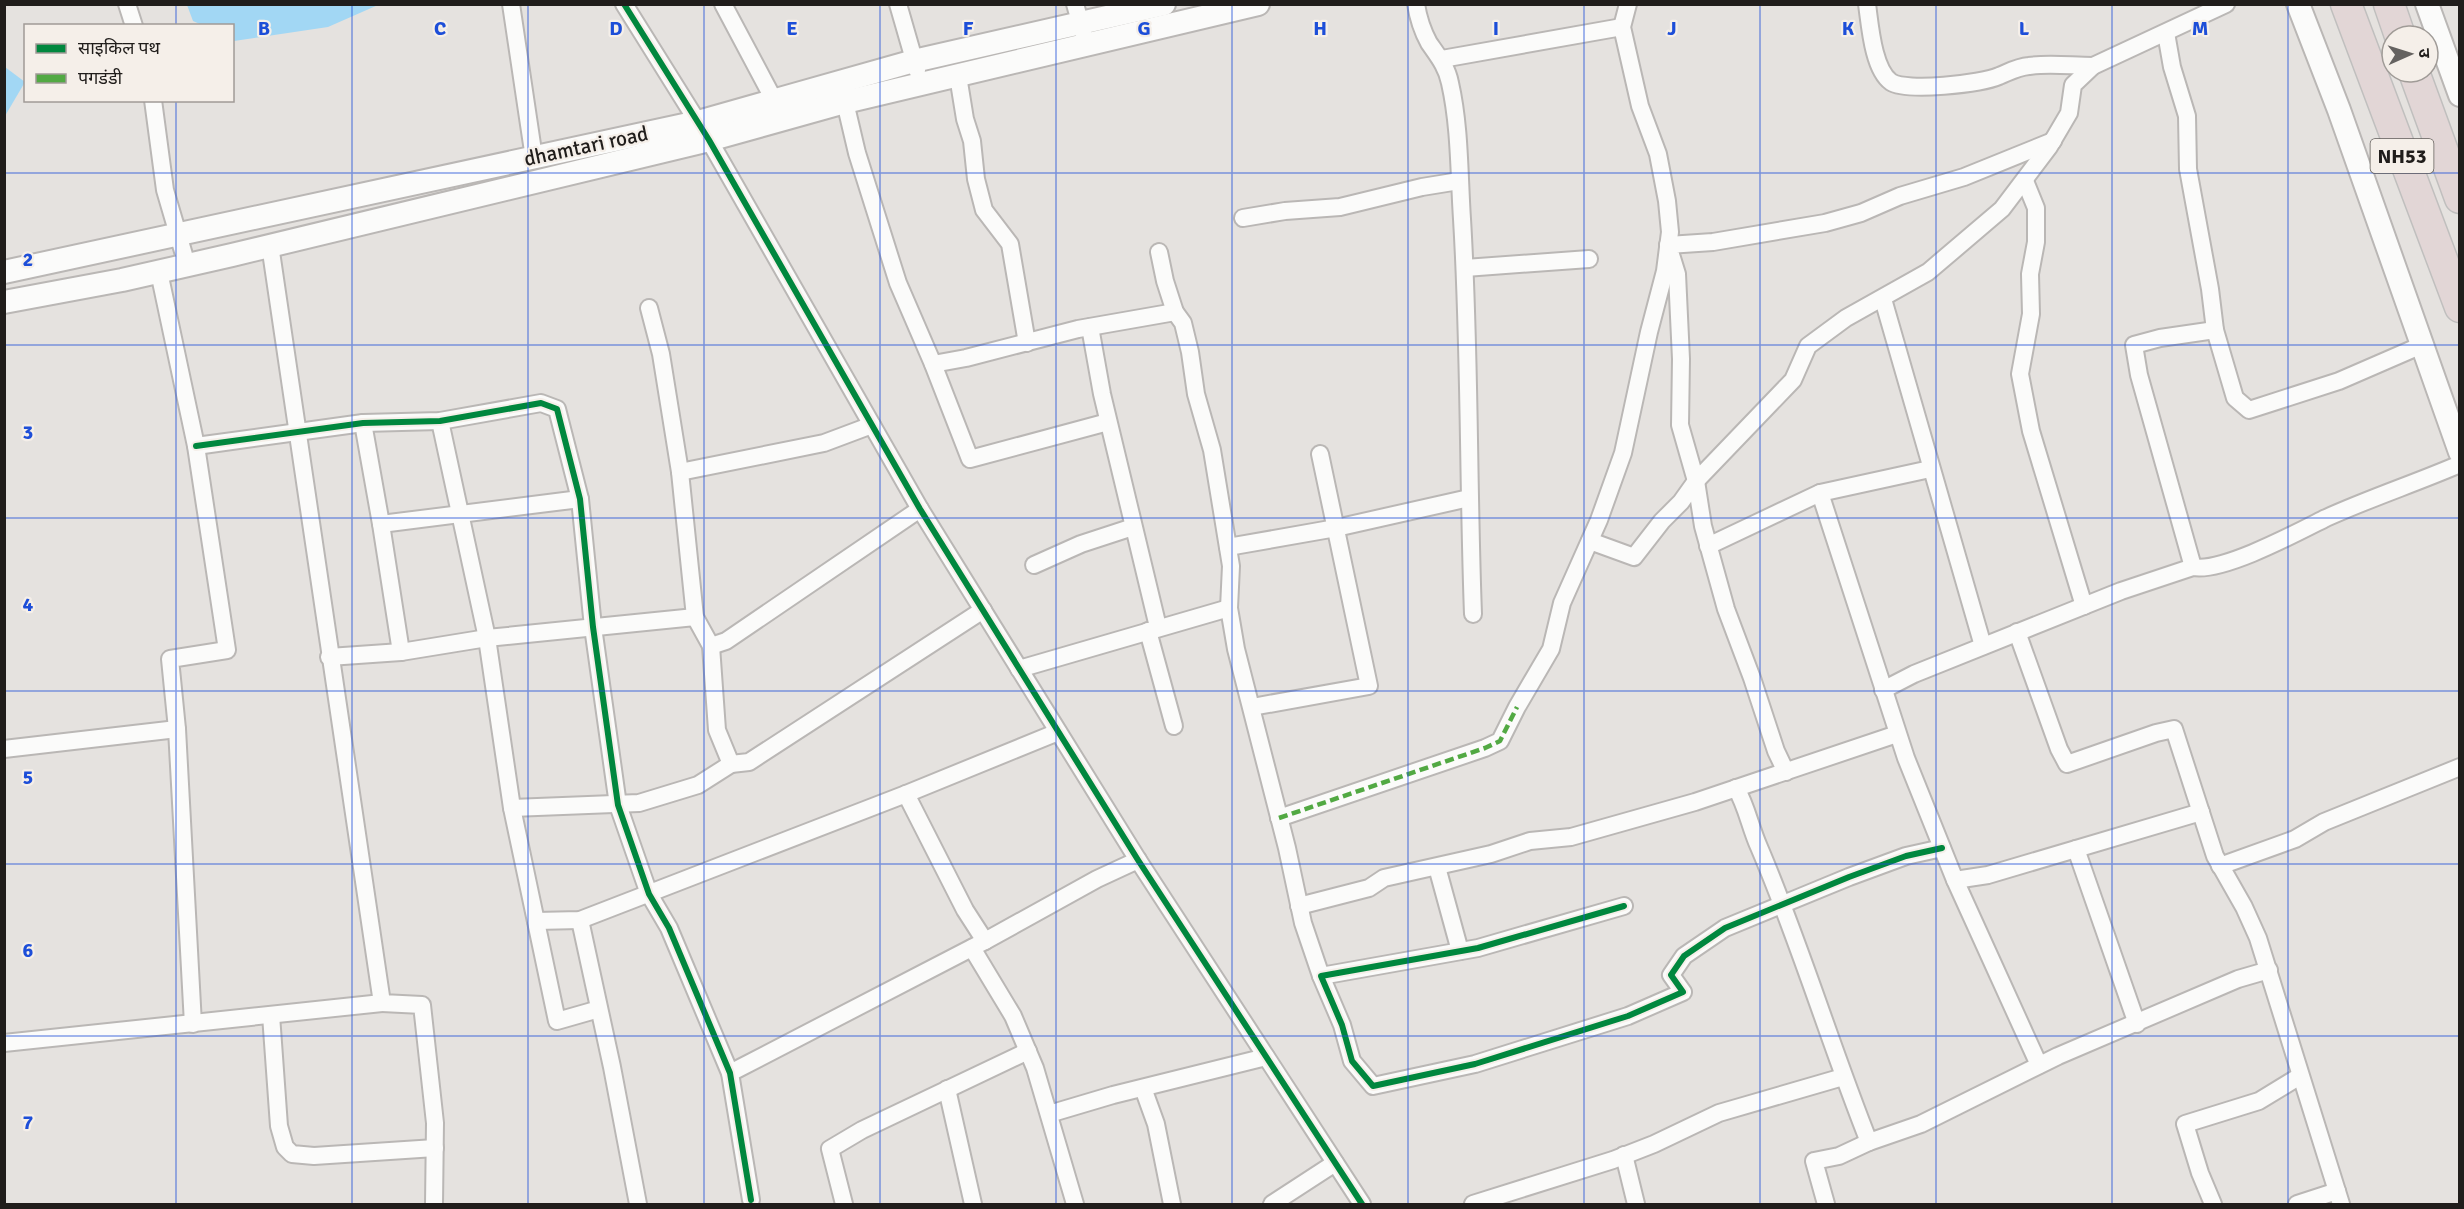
<svg xmlns="http://www.w3.org/2000/svg" width="2464" height="1209" font-family="Signika,'Noto Sans Devanagari',sans-serif">
<style>
.water{fill:#a2d7f4}
.lines{fill:none;stroke-linecap:round;stroke-linejoin:round}
.street-casing{stroke:#bab7b5;stroke-width:20}
.secondary-casing{stroke:#bab7b5;stroke-width:26}
.highway-casing{stroke:#c0bfbe;stroke-width:33}
.street{stroke:#fbfbfa;stroke-width:16}
.secondary{stroke:#fbfbfa;stroke-width:22}
.highway{stroke:#e2d6d6;stroke-width:30}
.quiet{stroke:#52a943;stroke-width:4.5;stroke-dasharray:9 4.5;stroke-linecap:butt}
.cycleway-casing{stroke:#f5efe9;stroke-width:10}
.cycleway{stroke:#00873e;stroke-width:6}
.grid{fill:none;stroke:#1d4ed8;stroke-width:1.5;stroke-opacity:0.55}
.labels{text-anchor:middle;dominant-baseline:central;stroke-width:4.5;stroke-linejoin:round;paint-order:stroke}
.shield{fill:#f5efe9;stroke:#605c59;stroke-width:1.5}
.shield-label{font-size:20px;font-weight:bold;fill:#201d1b}
.street-label{font-size:21px;fill:#201d1b;stroke:#f5efe9}
.grid-label{font-size:20px;text-anchor:middle;font-weight:bold;fill:#1d4ed8;stroke:#f5efe9;stroke-width:4.5;stroke-linejoin:round;paint-order:stroke}
</style>
<rect width="100%" height="100%" fill="#e5e2df"/>
<g class="water">
<polygon points="187,5 378,5 328,27 234,41 232,26 202,25 193,21"/>
<polygon points="5,67 25,82 5,116"/>
</g>
<g class="lines">
<defs>
<g id="street">
<polyline points="127,4 134,26"/>
<polyline points="511,4 534,158"/>
<polyline points="624,4 709,140 920,509 1138,860 1362,1204"/>
<polyline points="723,4 774,100"/>
<polyline points="898,4 917,70"/>
<polyline points="1075,4 1083,32"/>
<path d="M1416 4C1418 17 1423 32 1429 43 1438 56 1447 67 1450 83 1460 127 1459 174 1462 219 1470 350 1468 482 1473 614"/>
<path d="M1867 4C1870 25 1873 69 1891 82 1906 92 1981 84 1999 76 2009 72 2017 67 2029 66 2049 63 2072 66 2093 66"/>
<polyline points="2166,33 2172,67 2187,116 2188,169 2210,289 2215,330 2235,398 2249,410 2339,381 2422,345"/>
<polyline points="1442,59 1622,27"/>
<polyline points="958,76 965,119 972,141 976,179 984,210 1010,244 1027,343"/>
<polyline points="153,100 165,190 187,265"/>
<polyline points="845,102 857,153 898,283 933,364 970,459 1108,422"/>
<polyline points="2025,181 2036,208 2036,242 2030,274 2031,314 2020,374 2031,431 2084,606"/>
<polyline points="1243,218 1285,211 1340,207 1422,187 1459,181"/>
<polyline points="270,245 382,1003 422,1005 435,1123 434,1204"/>
<polyline points="1159,252 1165,281 1175,312 1183,323 1190,352 1196,394 1212,450 1231,566 1229,608 1236,649 1287,848 1303,923 1321,976"/>
<polyline points="1465,268 1589,259"/>
<polyline points="159,272 196,446 227,650 170,659 177,729 193,1024"/>
<polyline points="1883,299 1983,646"/>
<polyline points="1090,327 1102,394 1158,627"/>
<polyline points="933,364 966,358 1078,329 1175,312"/>
<polyline points="440,421 487,638 512,808 557,1021 599,1009"/>
<polyline points="363,423 381,524"/>
<polyline points="196,446 363,423 440,421 541,403 557,409 580,499 593,627 618,805 649,894 669,928 730,1073 751,1200"/>
<polyline points="680,472 824,443 872,425"/>
<polyline points="1820,493 1906,758 1955,880 2039,1065"/>
<polyline points="1590,541 1634,557 1662,521 1681,502 1696,481 1793,380 1808,346 1846,318 1928,272 2002,209 2049,147 2069,113 2073,85 2093,66 2226,4"/>
<polyline points="1708,546 1820,493 1930,469"/>
<polyline points="1228,547 1336,528 1469,498"/>
<polyline points="1034,565 1081,544 1133,527"/>
<polyline points="2193,567 2139,375 2134,345 2160,338 2215,330"/>
<polyline points="1148,631 1174,726"/>
<polyline points="2017,632 2059,749 2067,764 2156,733 2174,729 2215,856 2244,907 2258,938 2341,1204"/>
<polyline points="711,646 726,641 920,509"/>
<polyline points="401,652 381,524 580,499"/>
<polyline points="329,657 401,652 487,638 695,617"/>
<polyline points="1019,669 1229,608"/>
<path d="M1883 690 1914 674 2121 591 2193 567C2222 573 2298 532 2326 518 2370 498 2416 483 2460 464"/>
<polyline points="1252,707 1369,686 1320,454"/>
<polyline points="4,749 177,729"/>
<polyline points="731,764 749,762 983,610"/>
<polyline points="1786,772 1776,751 1752,678 1726,609 1703,526 1696,481 1680,425 1681,359 1677,274 1668,245 1713,242 1825,223 1861,213 1900,196 1964,177 2053,141"/>
<path d="M1736 788C1747 807 1750 827 1759 847 1800 943 1830 1044 1869 1142"/>
<polyline points="906,794 965,910 985,941"/>
<polyline points="512,808 639,803 698,785 731,764 717,730 711,646 695,617 680,472 661,354 649,308"/>
<polyline points="1279,818 1485,748 1500,741 1517,707 1551,649 1562,603 1599,520 1623,453 1649,332 1665,271 1670,232 1667,201 1658,154 1640,106 1622,27 1628,4"/>
<polyline points="2076,849 2137,1024"/>
<polyline points="2220,866 2295,839 2324,822 2460,767"/>
<polyline points="1437,867 1460,951"/>
<polyline points="1955,880 1988,875 2201,812"/>
<polyline points="1299,906 1369,888 1384,878 1491,854 1530,841 1571,837 1695,802 1897,734"/>
<polyline points="1624,906 1478,948 1321,976 1342,1025 1352,1061 1373,1086 1475,1064 1628,1016 1683,992 1671,975 1684,956 1725,928 1849,877 1906,856 1942,848"/>
<polyline points="580,920 612,1067 638,1204"/>
<polyline points="536,921 580,920 906,794 1058,732"/>
<polyline points="972,948 1013,1016 1035,1068 1075,1204"/>
<polyline points="271,1015 279,1126 285,1147 292,1154 314,1156 435,1148"/>
<polyline points="4,1043 382,1003"/>
<polyline points="730,1073 985,941 1097,879 1138,860"/>
<polyline points="1143,1088 1156,1124 1172,1204"/>
<polyline points="947,1089 973,1204"/>
<polyline points="1049,1114 1113,1095 1266,1057"/>
<polyline points="1624,1155 1636,1204"/>
<polyline points="844,1204 830,1149 862,1130 1028,1051"/>
<polyline points="1272,1204 1335,1163"/>
<polyline points="1473,1204 1613,1160 1654,1144 1719,1113 1843,1077"/>
<polyline points="1826,1204 1814,1161 1839,1156 1869,1142 1921,1124 2058,1056 2238,979 2269,970"/>
<polyline points="2213,1204 2200,1173 2185,1124 2259,1101 2300,1076"/>
<polyline points="2297,1204 2337,1191"/>
</g>
<g id="secondary">
<polyline points="2298,4 2339,110 2460,452"/>
<polyline points="2427,4 2460,95"/>
<polyline points="4,272 698,122 914,61 1164,4"/>
<polyline points="4,302 122,280 232,255 709,140 845,102 1258,4"/>
</g>
<g id="highway">
<polyline points="2346,4 2460,307"/>
<polyline points="2389,4 2400,36"/>
<polyline points="2414,72 2460,198"/>
</g>
</defs>
<use href="#street" class="street-casing"/>
<use href="#secondary" class="secondary-casing"/>
<use href="#highway" class="highway-casing"/>
<use href="#street" class="street"/>
<use href="#secondary" class="secondary"/>
<use href="#highway" class="highway"/>
<polyline class="quiet" points="1279,818 1485,748 1500,741 1517,707"/>
<defs>
<g id="cycleway">
<polyline points="624,4 709,140 920,509 1138,860 1362,1204"/>
<polyline points="196,446 363,423 440,421 541,403 557,409 580,499 593,627 618,805 649,894 669,928 730,1073 751,1200"/>
<polyline points="1624,906 1478,948 1321,976 1342,1025 1352,1061 1373,1086 1475,1064 1628,1016 1683,992 1671,975 1684,956 1725,928 1849,877 1906,856 1942,848"/>
</g>
</defs>
<use href="#cycleway" class="cycleway-casing"/>
<use href="#cycleway" class="cycleway"/>
</g>
<path class="grid" d="M176 4V26M352 4V1204M528 4V1204M704 4V1204M880 4V1204M1056 4V1204M1232 4V1204M1408 4V1204M1584 4V1204M1760 4V1204M1936 4V1204M2112 4V1204M2288 4V1204M176 100V1204M4 173H2460M4 345H2460M4 518H2460M4 691H2460M4 864H2460M4 1036H2460"/>
<g class="labels">
<rect class="shield" x="2370.5" y="139" width="63" height="34" rx="4.5"/>
<g class="shield-label">
<text x="2402" y="156">NH53</text>
</g>
<g class="street-label">
<text transform="translate(586 146) rotate(-12)">dhamtari road</text>
</g>
</g>
<g class="grid-label">
<text x="264" y="35">B</text>
<text x="440" y="35">C</text>
<text x="616" y="35">D</text>
<text x="792" y="35">E</text>
<text x="968" y="35">F</text>
<text x="1144" y="35">G</text>
<text x="1320" y="35">H</text>
<text x="1496" y="35">I</text>
<text x="1672" y="35">J</text>
<text x="1848" y="35">K</text>
<text x="2024" y="35">L</text>
<text x="2200" y="35">M</text>
<text x="28" y="266">2</text>
<text x="28" y="439">3</text>
<text x="28" y="611">4</text>
<text x="28" y="784">5</text>
<text x="28" y="957">6</text>
<text x="28" y="1129">7</text>
</g>
<rect width="2464" height="1209" fill="none" stroke="#201d1b" stroke-width="12"/>
<rect x="24" y="24" width="210" height="78" fill="#f5efe9" stroke="#a09b97" stroke-width="1.5"/>
<rect x="36" y="44" width="30" height="9" fill="#00873e" stroke="#a09b97" stroke-width="1.5"/>
<text x="78" y="54" font-size="18" fill="#201d1b">साइकिल पथ</text>
<rect x="36" y="74" width="30" height="9" fill="#52a943" stroke="#a09b97" stroke-width="1.5"/>
<text x="78" y="84" font-size="18" fill="#201d1b">पगडंडी</text>
<g transform="translate(2410 54) rotate(87)"><circle r="28" fill="#f5efe9" stroke="#a09b97" stroke-width="1.5"/>
<path d="M0-4.5L10 22L0 15L-10 22Z" fill="#656260"/>
<text y="-9" font-size="16" font-weight="bold" text-anchor="middle" fill="#201d1b">उ</text>
</g>
</svg>
